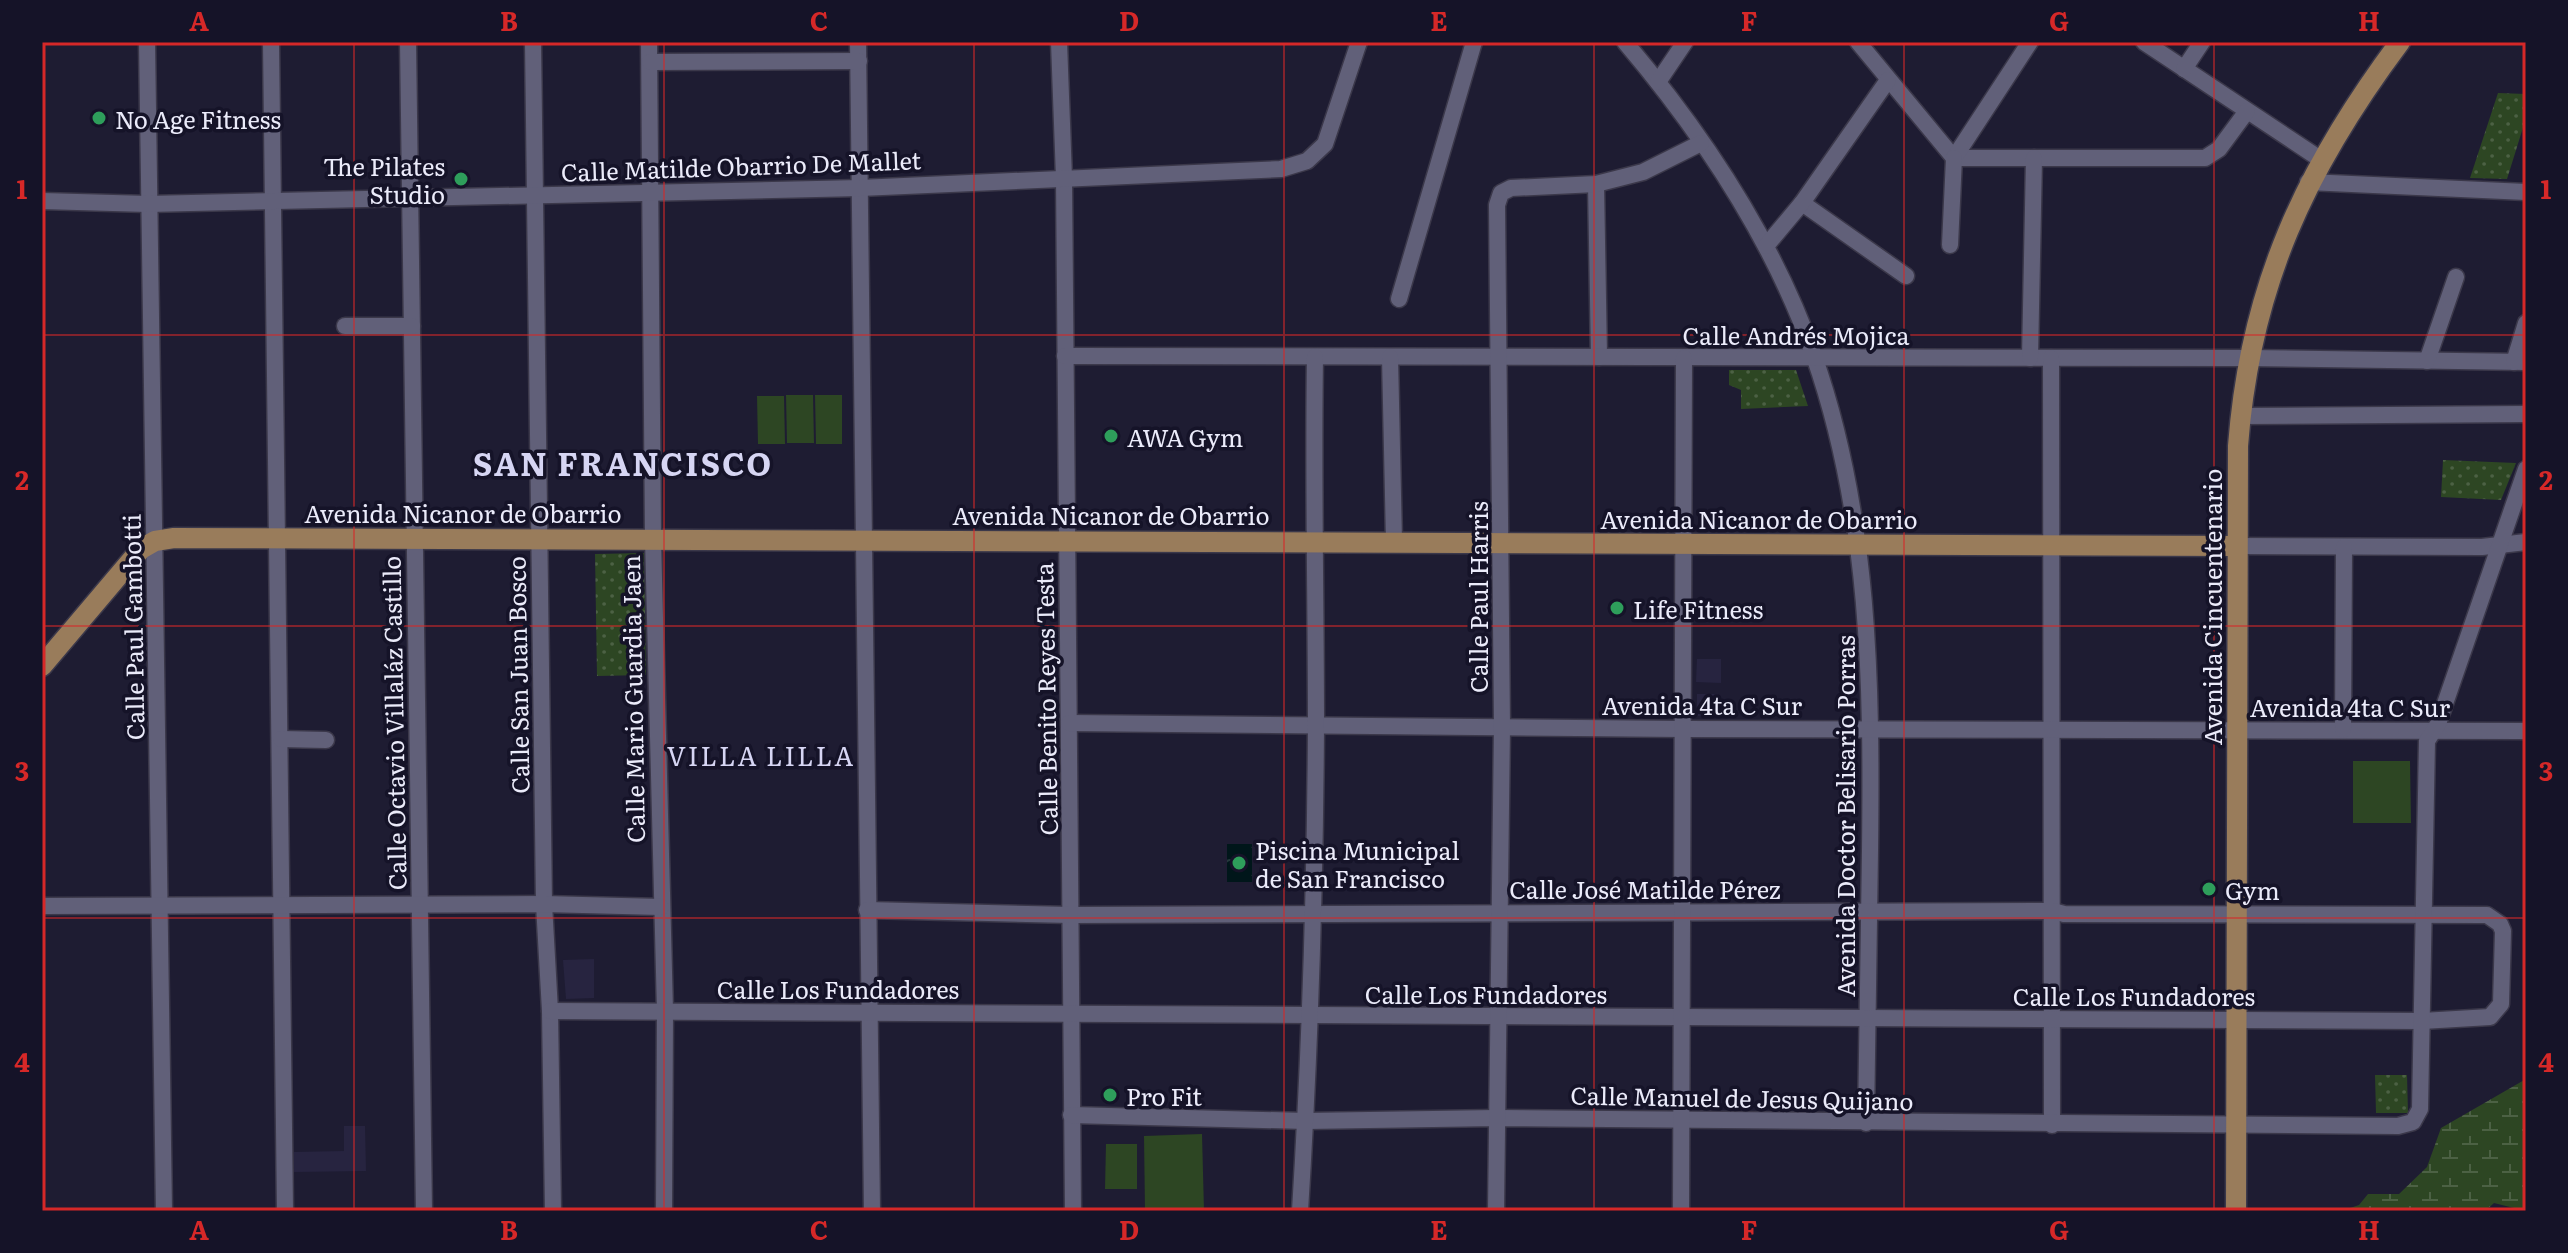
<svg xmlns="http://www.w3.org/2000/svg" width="2568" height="1253" font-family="Literata,serif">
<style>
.built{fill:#272440}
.grass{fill:url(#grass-dots)}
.wetland{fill:url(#wetland-marsh)}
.pitch{fill:#2d4623}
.water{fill:url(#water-ripples)}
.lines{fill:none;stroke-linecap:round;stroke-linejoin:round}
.minor-casing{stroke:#3b384a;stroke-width:19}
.major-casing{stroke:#3b384a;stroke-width:23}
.minor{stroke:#616079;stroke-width:16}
.major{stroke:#997c5b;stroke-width:20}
.grid{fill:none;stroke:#d62828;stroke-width:2;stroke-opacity:0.55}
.leisure-dot{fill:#2e9e5b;stroke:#151328;stroke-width:3}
.labels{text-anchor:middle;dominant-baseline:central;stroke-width:7;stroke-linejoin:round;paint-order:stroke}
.poi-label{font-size:24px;fill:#ebebfa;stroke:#151328;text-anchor:start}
.street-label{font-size:24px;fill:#ebebfa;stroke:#151328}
.neighbourhood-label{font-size:26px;letter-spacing:2px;fill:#d6d5f3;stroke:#151328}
.district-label{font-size:32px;font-weight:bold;letter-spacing:2px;fill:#d6d5f3;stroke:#151328}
.neatline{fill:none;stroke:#d62828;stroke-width:3}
.grid-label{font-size:26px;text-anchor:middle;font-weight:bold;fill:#d62828}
</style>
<defs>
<pattern id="grass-dots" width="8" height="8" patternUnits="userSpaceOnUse" patternTransform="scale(2)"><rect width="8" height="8" fill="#2d4623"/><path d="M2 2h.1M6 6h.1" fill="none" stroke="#4c6144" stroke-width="1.8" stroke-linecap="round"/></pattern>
<pattern id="wetland-marsh" width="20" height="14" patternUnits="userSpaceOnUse" patternTransform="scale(2)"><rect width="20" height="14" fill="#2d4623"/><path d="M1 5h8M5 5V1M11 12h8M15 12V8" fill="none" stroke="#4c6144"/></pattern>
<pattern id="water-ripples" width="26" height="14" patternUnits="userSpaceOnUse" patternTransform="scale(2)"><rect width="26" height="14" fill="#00161a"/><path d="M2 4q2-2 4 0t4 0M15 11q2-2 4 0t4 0" fill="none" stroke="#25383c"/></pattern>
</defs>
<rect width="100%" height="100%" fill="#1e1c32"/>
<g class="built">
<polygon points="1697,659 1721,659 1721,683 1696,682"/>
<polygon points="1697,694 1718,694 1718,715 1697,716"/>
<polygon points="594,959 594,998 566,999 563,960"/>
<polygon points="344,1126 365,1126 366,1171 294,1172 294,1152 344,1151"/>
</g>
<g class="grass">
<polygon points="2498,93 2526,94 2526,118 2507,179 2470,178"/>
<polygon points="1729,370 1796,370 1808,406 1741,409 1741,390 1729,385"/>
<polygon points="2443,460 2516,463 2501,500 2441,497"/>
<polygon points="644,553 646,675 597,676 595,554"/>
<polygon points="2375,1075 2407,1075 2408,1113 2376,1113"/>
</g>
<polygon class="wetland" points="2526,1079 2526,1211 2494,1203 2485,1211 2341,1211 2359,1205 2368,1194 2399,1194 2427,1167 2441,1128"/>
<g class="pitch">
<polygon points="786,395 813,395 814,443 787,443"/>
<polygon points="815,395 842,395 842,444 816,444"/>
<polygon points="757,396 784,396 785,444 758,444"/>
<polygon points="2353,761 2410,761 2411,823 2353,823"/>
<polygon points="1202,1134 1204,1211 1145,1211 1144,1136"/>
<polygon points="1106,1144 1137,1144 1137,1189 1105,1189"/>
</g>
<rect class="water" x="1227" y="844" width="25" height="38"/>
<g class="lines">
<defs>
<g id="minor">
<polyline points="147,42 164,1211"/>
<polyline points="271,42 285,1211"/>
<polyline points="408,42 424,1211"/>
<polyline points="533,42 544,904 550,1011 553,1211"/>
<polyline points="649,42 653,539 665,1011 664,1211"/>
<polyline points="858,42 872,1211"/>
<polyline points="1059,42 1064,178 1073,1211"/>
<path d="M1625 42C1703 134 1774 242 1814 356 1870 516 1872 684 1870 851 1868 942 1868 1032 1866 1123"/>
<polyline points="1858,42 1954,158"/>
<polyline points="2144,42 2320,159"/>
<polyline points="650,62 859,61"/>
<polyline points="2184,69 2202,42"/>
<polyline points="1658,82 1685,42"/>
<polyline points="1954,158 2205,158 2219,149 2247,111"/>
<polyline points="1954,158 2030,42"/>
<polyline points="2308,182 2526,192"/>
<polyline points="1596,184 1599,357"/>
<polyline points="42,201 148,204 860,188 1281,169 1307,161 1325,144 1359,42"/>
<polyline points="1802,203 1906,276"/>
<polyline points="1950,245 1954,158"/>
<polyline points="1766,246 1802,203 1888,80"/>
<polyline points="1399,299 1474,42"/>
<polyline points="345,326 412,326"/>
<polyline points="1065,356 2248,358 2526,362"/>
<polyline points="1390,357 1394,541"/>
<polyline points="2030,358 2034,158"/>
<polyline points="2051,358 2052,1125"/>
<polyline points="2427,361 2456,277"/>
<polyline points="2514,362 2526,323"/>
<polyline points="2241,416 2526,414"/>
<polyline points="2237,546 2482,547 2526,542"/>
<polyline points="1069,723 1683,729 2526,731"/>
<polyline points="2343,730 2344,547"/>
<polyline points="281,739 326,740"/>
<polyline points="42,906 544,904 661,907"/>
<polyline points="550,1011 2422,1021 2490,1017 2501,1004 2503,931 2500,924 2487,915 2064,914 2053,911 1071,915 867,910"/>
<polyline points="1071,1115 1306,1121 1496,1118 2398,1126 2413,1122 2420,1109 2427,741 2438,724 2526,469"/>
<path d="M1300 1211C1310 1050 1315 888 1316 726 1316 603 1313 480 1315 357"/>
<polyline points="1496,1211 1502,726 1497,205 1501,193 1511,188 1596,184 1643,172 1701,143"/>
<polyline points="1681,1211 1684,358"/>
</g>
<g id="major">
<polyline points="42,666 141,549 155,541 174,538 2237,546"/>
<path d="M2236 1211 2238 446C2250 287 2305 169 2400 42"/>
</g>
</defs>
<use href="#minor" class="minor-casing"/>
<use href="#major" class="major-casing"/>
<use href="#minor" class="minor"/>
<use href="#major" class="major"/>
</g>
<path class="grid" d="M354 42V1211M664 42V1211M974 42V1211M1284 42V1211M1594 42V1211M1904 42V1211M2214 42V1211M42 335H2526M42 626H2526M42 918H2526"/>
<g class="leisure-dot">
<circle cx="99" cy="118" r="8"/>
<circle cx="461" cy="179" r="8"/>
<circle cx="1111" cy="436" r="8"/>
<circle cx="1617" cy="608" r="8"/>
<circle cx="1239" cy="863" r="8"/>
<circle cx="2209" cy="889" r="8"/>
<circle cx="1110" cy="1095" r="8"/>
</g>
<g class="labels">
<g class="poi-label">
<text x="115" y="118">No Age Fitness</text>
<text x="445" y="165" text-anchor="end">The Pilates<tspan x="445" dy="28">Studio</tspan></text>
<text x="1127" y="436">AWA Gym</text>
<text x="1633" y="608">Life Fitness</text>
<text x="1255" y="849">Piscina Municipal<tspan x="1255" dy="28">de San Francisco</tspan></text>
<text x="2225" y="889">Gym</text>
<text x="1126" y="1095">Pro Fit</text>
</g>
<g class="street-label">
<text transform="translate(741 165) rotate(-2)">Calle Matilde Obarrio De Mallet</text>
<text x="1796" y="334">Calle Andrés Mojica</text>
<text x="463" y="512">Avenida Nicanor de Obarrio</text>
<text x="1111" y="514">Avenida Nicanor de Obarrio</text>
<text x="1759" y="518">Avenida Nicanor de Obarrio</text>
<text transform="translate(1477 597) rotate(-90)">Calle Paul Harris</text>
<text transform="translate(2211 607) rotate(-90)">Avenida Cincuentenario</text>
<text transform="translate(132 627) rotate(-91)">Calle Paul Gambotti</text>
<text transform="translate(517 675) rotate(-91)">Calle San Juan Bosco</text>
<text transform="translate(632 699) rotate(-91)">Calle Mario Guardia Jaen</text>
<text transform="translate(1045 699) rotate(-91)">Calle Benito Reyes Testa</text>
<text x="1702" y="704">Avenida 4ta C Sur</text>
<text x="2350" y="706">Avenida 4ta C Sur</text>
<text transform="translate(393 723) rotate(-91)">Calle Octavio Villaláz Castillo</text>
<text transform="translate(1844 816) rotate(-90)">Avenida Doctor Belisario Porras</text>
<text x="1645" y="888">Calle José Matilde Pérez</text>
<text x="838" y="988">Calle Los Fundadores</text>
<text x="1486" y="993">Calle Los Fundadores</text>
<text x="2134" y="995">Calle Los Fundadores</text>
<text transform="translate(1742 1097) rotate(1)">Calle Manuel de Jesus Quijano</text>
</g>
<g class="neighbourhood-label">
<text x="761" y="754">VILLA LILLA</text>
</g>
<g class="district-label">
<text x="623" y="462">SAN FRANCISCO</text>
</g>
</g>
<rect width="2568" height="1253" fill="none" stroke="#151328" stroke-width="88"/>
<rect x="44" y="44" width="2480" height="1165" class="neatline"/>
<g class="grid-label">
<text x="199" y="31">A</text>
<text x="509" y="31">B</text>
<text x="819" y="31">C</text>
<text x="1129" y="31">D</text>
<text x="1439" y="31">E</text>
<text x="1749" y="31">F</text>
<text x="2059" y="31">G</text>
<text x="2369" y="31">H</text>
<text x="22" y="199">1</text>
<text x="2546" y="199">1</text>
<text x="22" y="490">2</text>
<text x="2546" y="490">2</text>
<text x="22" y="781">3</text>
<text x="2546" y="781">3</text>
<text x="22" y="1072">4</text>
<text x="2546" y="1072">4</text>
<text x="199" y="1240">A</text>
<text x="509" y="1240">B</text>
<text x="819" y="1240">C</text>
<text x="1129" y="1240">D</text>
<text x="1439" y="1240">E</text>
<text x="1749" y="1240">F</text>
<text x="2059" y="1240">G</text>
<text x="2369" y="1240">H</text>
</g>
</svg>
